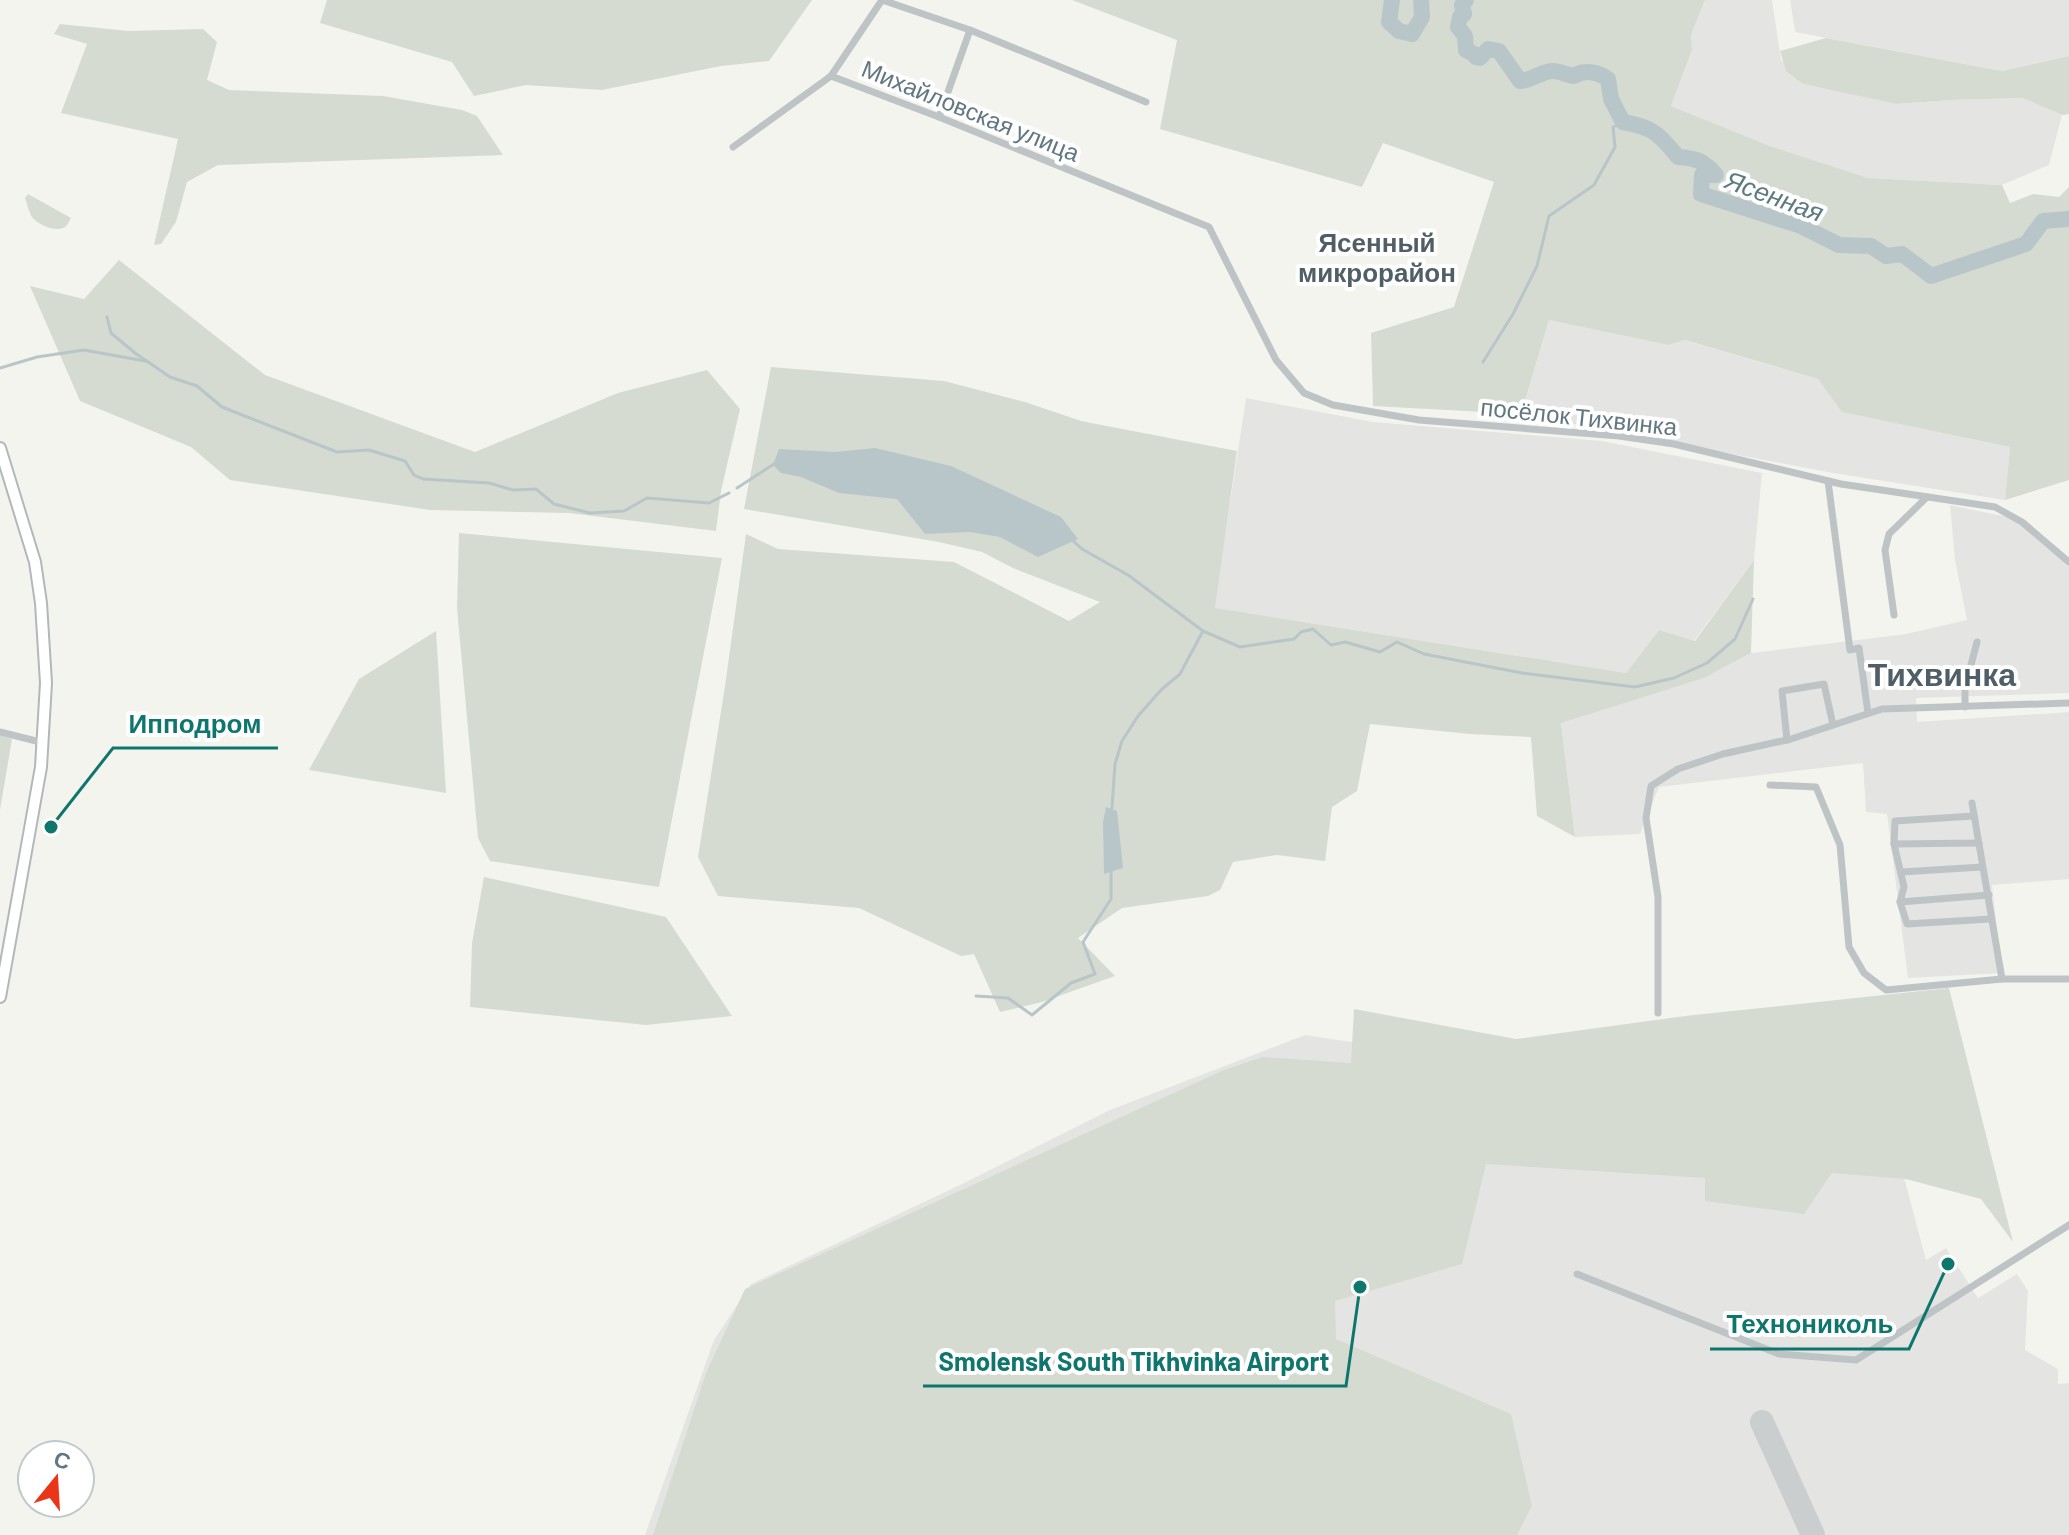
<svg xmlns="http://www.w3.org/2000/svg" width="2069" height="1535" font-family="Barlow,sans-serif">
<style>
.built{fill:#e4e5e3}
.green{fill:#d5dbd0}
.water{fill:#b8c6c9}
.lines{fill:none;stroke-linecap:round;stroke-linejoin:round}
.stream{stroke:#b8c6c9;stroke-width:3}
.river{stroke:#b8c6c9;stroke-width:16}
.taxiway{stroke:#cacece;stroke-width:24}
.secondary-casing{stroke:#b1b8bb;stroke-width:14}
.minor{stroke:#bec4c6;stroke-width:7}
.secondary{stroke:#fff;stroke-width:10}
.labels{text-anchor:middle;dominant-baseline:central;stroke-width:8;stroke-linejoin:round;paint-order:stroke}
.street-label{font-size:24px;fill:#617782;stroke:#fff}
.water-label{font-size:26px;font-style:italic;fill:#5d7a7f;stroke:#fff}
.neighbourhood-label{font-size:26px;font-weight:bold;fill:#505f67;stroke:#fff}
.district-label{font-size:32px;font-weight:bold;fill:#505f67;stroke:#fff}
.leader{fill:none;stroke:#0f766e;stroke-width:3}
.callout-dot{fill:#0f766e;stroke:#fff;stroke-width:3}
.callout-label{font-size:26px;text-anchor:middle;font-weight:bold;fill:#0f766e;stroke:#fff;stroke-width:8;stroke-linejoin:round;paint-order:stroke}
</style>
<rect width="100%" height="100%" fill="#f4f4ef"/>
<g class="built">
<polygon points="1705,0 1772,0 1781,60 1803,84 1896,104 1951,100 2024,98 2062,115 2049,165 2002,185 1868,178 1770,146 1671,106 1692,50 1691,35"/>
<polygon points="1790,0 2069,0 2069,56 2002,71 1795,32"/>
<polygon points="1549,320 1668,345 1684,340 1818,379 1843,412 2010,447 2005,500 1833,473 1521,414"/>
<polygon points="1246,398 1373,422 1602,441 1762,473 1754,560 1694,641 1659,630 1626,673 1214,608"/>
<polygon points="1950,505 2017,519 2069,567 2069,693 1916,698 1917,722 2069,712 2069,879 1992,885 2002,973 1908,978 1887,814 1866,812 1863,763 1659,787 1640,834 1575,837 1561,722 1704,678 1751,653 1906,634 1967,620 1955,560"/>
<polygon points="1305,1035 1450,1057 1899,1158 1926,1260 1946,1248 1978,1298 2017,1274 2028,1291 2025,1350 2058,1369 2058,1384 2069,1383 2069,1535 645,1535 714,1340 751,1284 964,1183 1110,1110"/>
</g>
<g class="green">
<polygon points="327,0 812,0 769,61 721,66 602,90 526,85 474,96 452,62 320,23"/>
<polygon points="1072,0 1705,0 1691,35 1692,50 1671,106 1770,146 1868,178 2002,185 2010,203 2033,194 2059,197 2069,187 2069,480 2005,500 2010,447 1842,412 1818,379 1685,340 1668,345 1549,320 1521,414 1373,406 1371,333 1454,307 1494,182 1383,143 1362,187 1160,129 1177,40"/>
<polygon points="60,24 128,31 203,29 217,42 207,80 229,90 383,96 462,110 477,116 503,155 218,165 187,182 176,222 161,244 154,245 178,139 61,113 87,44 54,34"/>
<polygon points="1826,38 2002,71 2069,56 2069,114 2062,115 2023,98 1951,100 1896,104 1803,84 1786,71 1780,51"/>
<path d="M28 194 71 218C69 221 67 227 63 228 54 232 37 224 32 217 29 212 27 204 25 198Z"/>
<polygon points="119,260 265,375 475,452 618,393 707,370 740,409 721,491 716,531 569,513 430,510 230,480 191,447 80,401 30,286 84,299"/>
<polygon points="771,367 944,381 1025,402 1081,421 1237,451 1215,608 1626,673 1659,630 1695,641 1754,560 1751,653 1704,678 1561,723 1575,837 1537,816 1531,737 1470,734 1370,724 1357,791 1332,807 1325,861 1277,855 1233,862 1220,890 1208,896 1122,908 1078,938 1115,976 1042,1002 1000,1012 974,954 961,956 859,908 718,896 698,857 725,686 746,534 778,549 954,562 1069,621 1100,602 1013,568 982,552 939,542 744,509"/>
<polygon points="459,533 722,558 659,887 490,861 478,838 457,608"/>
<polygon points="436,631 446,793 309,770 359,679"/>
<polygon points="0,735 12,739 0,810"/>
<polygon points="484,877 666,917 732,1016 646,1025 470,1007 472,943"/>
<polygon points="1949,988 2013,1242 1981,1199 1906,1179 1832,1173 1804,1214 1705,1201 1705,1178 1486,1164 1462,1264 1335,1301 1336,1339 1511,1414 1532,1506 1517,1535 653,1535 706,1373 745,1289 1224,1070 1262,1057 1351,1063 1354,1009 1516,1039 1685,1016"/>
</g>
<g class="water">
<polygon points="875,448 951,466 1061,517 1078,539 1038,557 1000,537 970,532 925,534 897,499 839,493 801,477 781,473 773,465 779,449 835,452"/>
<polygon points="1106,807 1117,811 1123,868 1104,874 1103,822"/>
</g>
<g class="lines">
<g class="stream">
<polyline points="107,317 111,333 135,353 170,377 197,386 222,407 337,452 369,450 405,461 414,475 423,479 489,483 513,490 536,489 554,504 590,513 624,511 647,498 709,503 729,493"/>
<polyline points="1483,362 1513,314 1537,266 1549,216 1594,185 1615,147 1613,127 1623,122"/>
<polyline points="0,368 37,357 84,350 145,361"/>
<polyline points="737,488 777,462"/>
<polyline points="1072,540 1082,549 1128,575 1203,631 1240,647 1294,639 1301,632 1313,629 1331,645 1345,642 1380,652 1397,642 1424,654 1522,673 1635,687 1674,678 1707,663 1735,639 1753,599"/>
<polyline points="1112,808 1115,764 1122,741 1138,716 1161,690 1180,674 1203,631"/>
<polyline points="976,996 1008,998 1032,1015 1071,983 1095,974 1083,942 1111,899 1111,867"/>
</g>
<g class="river">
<polyline points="1392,0 1389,22 1399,31 1412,34 1422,17 1421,0"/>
<path d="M1466 0 1462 5 1464 14 1460 17 1458 27 1465 36 1466 50 1474 54 1476 57 1480 58 1488 49 1499 51 1520 81C1531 81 1543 70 1554 71 1559 71 1567 75 1574 76 1584 69 1598 72 1608 79L1611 99 1623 122C1653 127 1659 134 1678 157 1696 158 1704 161 1716 175H1702L1701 194 1801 226 1839 245 1871 246 1886 256 1902 254 1931 276 2026 244 2043 221 2069 219"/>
</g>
<polyline class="taxiway" points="1762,1422 1813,1535"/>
<defs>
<polyline id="secondary" points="0,448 35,562 41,603 46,683 41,767 0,997"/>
</defs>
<use href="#secondary" class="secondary-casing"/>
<g class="minor">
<polyline points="831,76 882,0 970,30 1146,102"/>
<polyline points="939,117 970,30"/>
<polyline points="733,147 831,76 939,117 1209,227 1276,360 1304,393 1333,405 1419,420 1619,436 1674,444 1841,484 1995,507 2022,522 2069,562"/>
<polyline points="1828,481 1850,650 1859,648 1868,713"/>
<polyline points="1894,615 1885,550 1889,534 1927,497"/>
<polyline points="1965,707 1965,688 1977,642"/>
<polyline points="0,732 44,743"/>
<polyline points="1787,740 1782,691 1824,684 1833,725"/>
<polyline points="1770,785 1816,787 1840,845 1849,947 1864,973 1886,990 2002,979 2069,979"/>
<polyline points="1972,803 2002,979"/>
<polyline points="1974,816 1895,821 1894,844 1904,887 1900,902 1907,924 1990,919"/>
<polyline points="1894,844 1979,843"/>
<polyline points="1901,872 1982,867"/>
<polyline points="1900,902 1989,895"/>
<polyline points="1658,1013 1658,897 1646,818 1651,786 1678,769 1723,754 1791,739 1882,709 2069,703"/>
<polyline points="1577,1274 1779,1354 1856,1360 2069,1225"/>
</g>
<use href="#secondary" class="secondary"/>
</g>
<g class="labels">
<g class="street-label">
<text transform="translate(971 110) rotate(22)">Михайловская улица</text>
<text transform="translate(1579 416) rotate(6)">посёлок Тихвинка</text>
</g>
<g class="water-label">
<text transform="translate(1775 195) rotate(20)">Ясенная</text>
</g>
<g class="neighbourhood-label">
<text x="1377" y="241">Ясенный<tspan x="1377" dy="30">микрорайон</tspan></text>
</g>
<g class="district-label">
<text x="1942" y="673">Тихвинка</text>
</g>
</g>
<path class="leader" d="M51 827L113 748H278M1948 1264L1909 1349H1710M1360 1287L1346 1386H923"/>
<g class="callout-dot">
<circle cx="51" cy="827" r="8"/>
<circle cx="1948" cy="1264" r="8"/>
<circle cx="1360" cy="1287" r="8"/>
</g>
<g class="callout-label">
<text x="195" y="733">Ипподром</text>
<text x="1810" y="1333">Технониколь</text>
<text x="1134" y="1371">Smolensk South Tikhvinka Airport</text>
</g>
<g transform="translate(56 1479) rotate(18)"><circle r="38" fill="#ffffff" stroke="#c0c9cd" stroke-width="2"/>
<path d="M0-6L14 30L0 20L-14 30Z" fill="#ea3519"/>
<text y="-12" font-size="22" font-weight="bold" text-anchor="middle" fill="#617782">С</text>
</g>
</svg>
